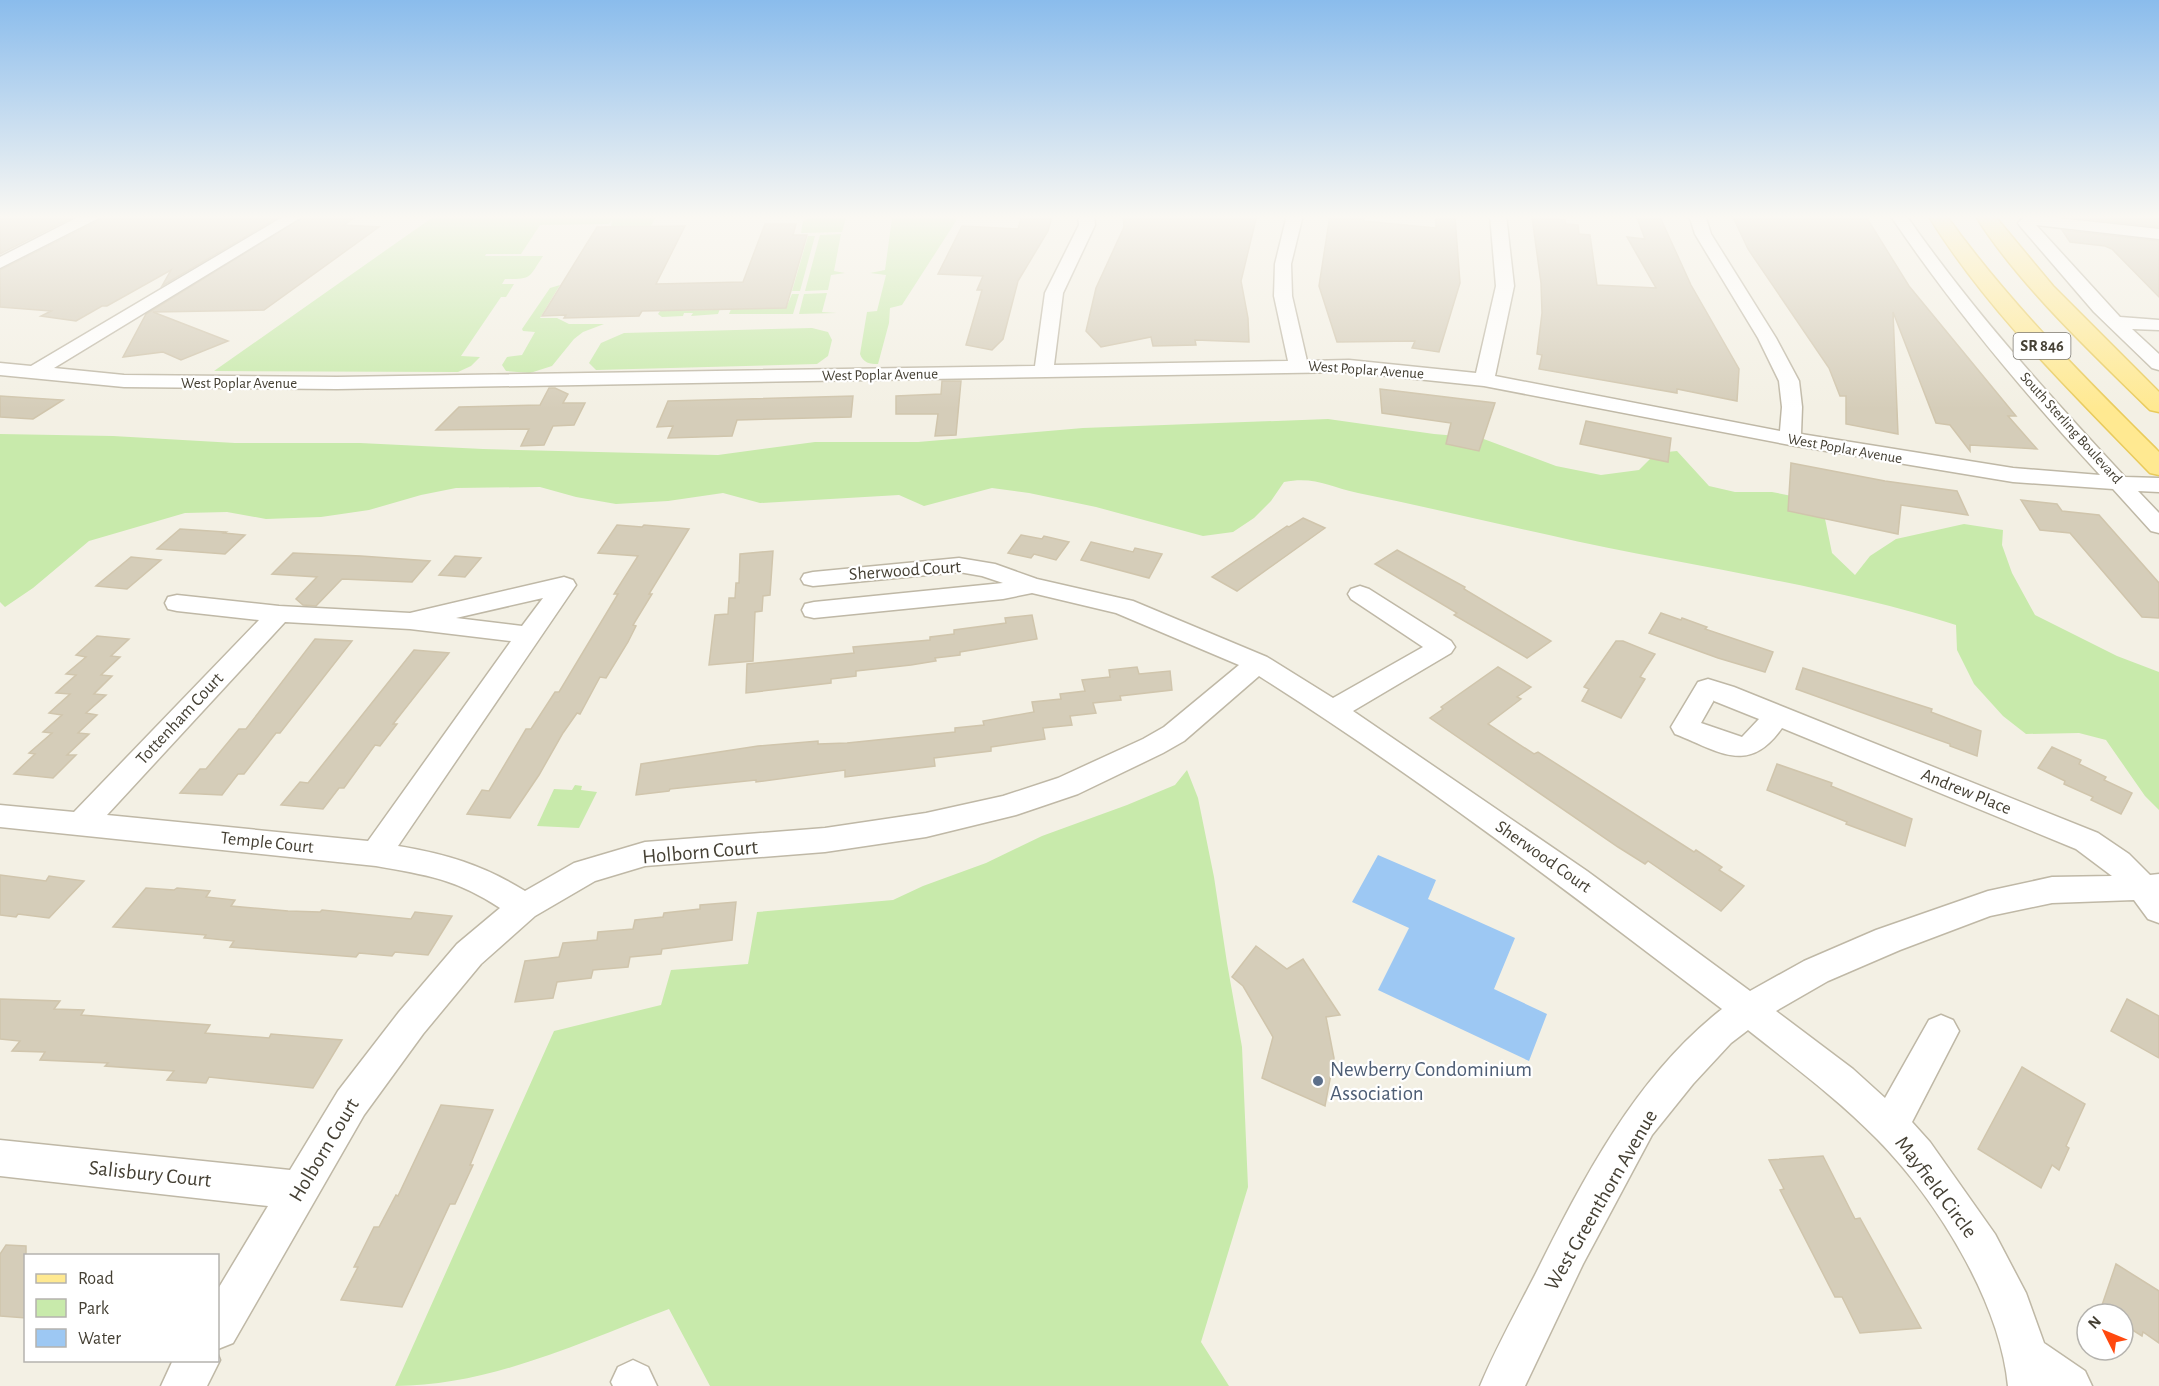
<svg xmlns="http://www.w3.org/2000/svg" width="2159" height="1386" font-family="'Alegreya Sans',sans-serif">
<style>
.green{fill:#c8eaab}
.water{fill:#9dc8f3}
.building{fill:#d5cdb9;stroke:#d0c5ac;stroke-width:1.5}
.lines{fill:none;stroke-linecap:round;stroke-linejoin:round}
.street-casing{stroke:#bfb8a6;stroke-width:3}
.primary-casing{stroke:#e9cb5c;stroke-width:3}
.street{fill:#fff;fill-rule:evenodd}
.primary{fill:#ffe991;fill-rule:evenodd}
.service-dot{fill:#5c6f8a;stroke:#fff;stroke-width:2}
.labels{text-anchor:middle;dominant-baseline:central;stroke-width:4.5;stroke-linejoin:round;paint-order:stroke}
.far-street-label{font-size:15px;fill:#454034;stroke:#fff}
.shield{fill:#fff;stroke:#7d7971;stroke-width:1.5}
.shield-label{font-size:16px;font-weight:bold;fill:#454034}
.street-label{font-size:18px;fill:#454034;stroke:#fff}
.near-street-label{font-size:21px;fill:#454034;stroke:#fff}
.near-service-label{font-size:21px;fill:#4e5e75;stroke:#fff;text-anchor:start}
</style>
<rect width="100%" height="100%" fill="#f3f0e4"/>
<g class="green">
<path d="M436 215H657L651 226 611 227 612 220 609 224 540 225 521 254H486L485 256H543C528 279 532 279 505 279L502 284H514L506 297H501L461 356 480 357 471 366 458 372 214 371Z"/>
<path d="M899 215H956V221L902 305 890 308 889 323 878 364C870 364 863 363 860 354L867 312 877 311 886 275 870 273 885 270 892 218 859 217H898Z"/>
<polygon points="855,217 846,218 842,232 801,233 803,221 809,218"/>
<polygon points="841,234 834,271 845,273 831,275 828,290 805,291 820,235"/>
<polygon points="808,236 815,236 800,291 792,291"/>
<polygon points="560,285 540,318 557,318 569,324 604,324 583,332 574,339 552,366 530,373 506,371 502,365 507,357 522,355 535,332 523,331 522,329 550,288"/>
<polygon points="827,293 822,312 837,313 799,314 804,294"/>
<polygon points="792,294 799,294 793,314 729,314 732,307 786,308"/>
<polygon points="719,301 723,301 718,314 691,316 693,313 684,313 683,316 662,317 658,314 660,311 715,310"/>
<polygon points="812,328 828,332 832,340 828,356 817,364 596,370 589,363 601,343 624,333"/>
<path d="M1328 419 1434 434 1481 438 1556 466 1601 475 1639 470 1656 453 1677 451 1709 486 1735 492H1772L1807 499 1824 514 1832 553 1855 575 1870 556 1896 539 1964 524 2003 530 2002 545 2012 573 2035 615 2117 656 2159 672V810L2145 796 2106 740 2079 733 2026 734 2003 716 1974 684 1957 650 1956 625C1823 583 1684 566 1549 535 1485 521 1422 506 1358 493 1329 487 1315 476 1284 482L1271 501 1254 518 1233 532 1203 536 1096 507 1029 493 992 488 924 506 899 495 760 503 723 493 668 501 616 504 576 497 540 487 456 488 421 495 369 510 321 517 266 519 227 512 185 513 89 541 33 588 5 607 0 602V434L113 436 235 443H360L483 449 718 455 815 442H918L1083 428Z"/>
<path d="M1187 770 1198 798 1214 877 1227 963 1242 1047 1248 1187 1201 1342 1229 1386H710L669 1309C581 1342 490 1386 395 1386L554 1031 661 1005 671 970 748 964 757 912 893 900 923 886 986 863 1042 836 1127 805 1175 785Z"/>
<polygon points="575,785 582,786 581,790 597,792 579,828 537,826 554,789 572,790"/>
</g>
<polygon class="water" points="1378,855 1436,880 1428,899 1515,938 1494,989 1547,1014 1529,1061 1378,990 1409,928 1352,902"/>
<g class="building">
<polygon points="0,215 77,215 0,254"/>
<polygon points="104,215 282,215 162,286 171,270 107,306 102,306 76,321 41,316 51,311 0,307 0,270 100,220"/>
<polygon points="307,215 351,215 347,217 354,218 344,225 379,227 264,310 153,312 228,341 181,360 163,352 123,357 146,314"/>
<polygon points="1022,215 1052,217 1048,231 1018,281 1003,339 992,350 966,345 982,290 977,290 983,276 938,274 962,226 1018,229"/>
<polygon points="1123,215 1257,215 1241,281 1248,318 1249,342 1195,340 1196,345 1153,346 1151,337 1101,347 1086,331 1096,288 1124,227"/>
<polygon points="1330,215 1364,215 1364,221 1436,228 1436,215 1455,217 1460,283 1439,352 1412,348 1415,341 1337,342 1319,286"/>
<polygon points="1636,215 1659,215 1691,285 1739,369 1737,401 1677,389 1677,393 1539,369 1542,355 1537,354 1542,313 1541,283 1532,217 1565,220 1566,224 1578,225 1579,234 1590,235 1597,285 1656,288 1627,237 1645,239"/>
<polygon points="1732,215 1865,215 1909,286 2016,416 2008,416 2037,449 1970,445 1970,451 1950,425 1936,423 1893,312 1898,434 1846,424 1846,396 1840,396 1829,368 1748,249"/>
<polygon points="2052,215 2159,215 2159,227 2053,215"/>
<polygon points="765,224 796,224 793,235 807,235 786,308 642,311 639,316 564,318 566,315 542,316 597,227 685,226 656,284 743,282"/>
<polygon points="2062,230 2159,241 2159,297 2112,249 2105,246 2070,242"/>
<polygon points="942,381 961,381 956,435 935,436 938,414 896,414 896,396 941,394"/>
<polygon points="549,388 555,388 568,394 563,403 585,403 574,425 553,426 544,445 521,446 529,429 436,430 459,407 540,405"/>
<polygon points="1380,389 1495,403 1479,451 1446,444 1451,423 1382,413"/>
<polygon points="0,396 63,400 33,419 0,417"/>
<polygon points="853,396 851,417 737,420 732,436 668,438 673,426 657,427 668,401"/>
<polygon points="1586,421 1671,438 1668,462 1580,444"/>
<polygon points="1791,463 1885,481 1957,491 1968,515 1901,505 1898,534 1788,511"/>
<polygon points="2021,500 2057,504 2062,511 2099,515 2159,583 2159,618 2142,617 2070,533 2040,530"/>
<polygon points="1303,518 1325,528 1237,591 1212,577 1287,526 1289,527"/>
<polygon points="617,525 642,527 644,525 689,529 649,594 652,594 633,625 636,626 628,642 606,678 600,677 580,714 577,713 563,733 539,775 510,818 467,814 482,790 489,791 526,729 531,729 555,692 559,692 618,594 614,594 638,556 598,553"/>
<polygon points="180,529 226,532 224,533 245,535 225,554 157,549"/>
<polygon points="1021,535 1042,539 1044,536 1069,542 1056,560 1034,554 1031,558 1008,553"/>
<polygon points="1091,542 1133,552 1135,548 1162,554 1149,578 1081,560"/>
<polygon points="1397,550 1465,587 1464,589 1551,641 1527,658 1490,636 1454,615 1457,613 1375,564"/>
<polygon points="773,551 770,595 763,596 762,611 755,612 753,661 709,665 715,615 728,614 729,598 735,598 736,583 739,583 740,554"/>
<polygon points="293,553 361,556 430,561 412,582 342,579 316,606 303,605 296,599 317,577 272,574"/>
<polygon points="455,556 481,558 465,577 439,575"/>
<polygon points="131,557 161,560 127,589 96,586"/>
<polygon points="1661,613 1681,620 1682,618 1707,627 1705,629 1773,652 1765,672 1718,658 1649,633"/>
<polygon points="1032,615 1037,639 960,652 960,655 935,658 936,661 911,665 856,671 856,676 831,679 831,683 746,693 747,664 854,653 853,647 930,640 930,637 954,634 954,630 1006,623 1005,618"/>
<polygon points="97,636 129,639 111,656 120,657 101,675 112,676 94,694 106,695 86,713 97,715 78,733 89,734 67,755 76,755 53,778 14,774 35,754 29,753 52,733 43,732 62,715 49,713 70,694 56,693 76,675 66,674 86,657 76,655"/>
<polygon points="315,639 352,641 280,733 276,733 244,774 238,774 222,795 180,793 200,769 206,769 239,729 246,729"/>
<polygon points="1616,641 1623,641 1655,654 1640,677 1645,679 1621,718 1582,701 1589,689 1584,687"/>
<polygon points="414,650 449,653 393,724 397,724 380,746 375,745 344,788 339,788 323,809 281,805 300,782 308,783"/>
<polygon points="1137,667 1139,674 1170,671 1172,690 1120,696 1121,700 1093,703 1096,713 1070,716 1072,725 1043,728 1045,739 991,747 991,751 934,758 935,766 845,777 845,770 756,782 756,780 670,789 669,791 636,795 641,764 758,746 818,741 818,744 847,743 955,732 955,728 984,725 983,721 1034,712 1032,702 1061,699 1060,694 1085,691 1082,680 1110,677 1109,670"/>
<polygon points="1498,667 1531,687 1517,697 1521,699 1488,724 1534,754 1538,752 1694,852 1696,850 1722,867 1719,870 1744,886 1721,911 1648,861 1645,864 1618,847 1430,718 1443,709 1441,707"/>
<polygon points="1803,668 1932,709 1931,712 1981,731 1977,756 1950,746 1950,744 1796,689"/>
<polygon points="2052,747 2081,760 2079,764 2106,777 2104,780 2132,793 2121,814 2091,800 2093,797 2064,784 2065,781 2038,768"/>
<polygon points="1777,764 1832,783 1831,786 1912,819 1905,846 1846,824 1847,822 1767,790"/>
<polygon points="0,875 46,881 49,876 84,881 49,918 18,914 16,917 0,915"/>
<polygon points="146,888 174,890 177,888 210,891 206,897 235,900 231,906 288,911 320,912 322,910 411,919 415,912 452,916 428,955 395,952 392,956 359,953 356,957 230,947 234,941 204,938 206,935 113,927"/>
<polygon points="736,902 732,940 662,949 661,954 630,957 628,967 593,970 591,978 557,982 553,998 515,1002 525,961 559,957 563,943 597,940 598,932 633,929 635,920 663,917 664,913 700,909 700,905"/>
<polygon points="1256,946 1287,969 1303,959 1340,1015 1326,1017 1334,1058 1325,1106 1262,1078 1273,1037 1243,986 1232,977"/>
<polygon points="0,999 60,1001 54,1009 84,1010 81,1015 210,1025 205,1033 269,1038 271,1034 342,1040 313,1088 209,1077 206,1083 167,1080 174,1071 105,1066 108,1063 40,1060 45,1052 12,1051 20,1041 0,1039"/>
<polygon points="2127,999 2159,1016 2159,1058 2111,1031"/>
<polygon points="2022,1067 2085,1104 2066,1146 2069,1148 2059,1170 2052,1165 2041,1188 1978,1149"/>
<polygon points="441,1105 493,1110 470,1165 473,1165 455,1204 450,1204 402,1307 341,1300 358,1267 354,1267 374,1227 379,1227 396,1195 398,1196"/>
<polygon points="1823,1156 1855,1219 1860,1218 1921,1328 1860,1333 1842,1297 1835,1297 1780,1190 1784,1189 1769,1160"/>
<polygon points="6,1245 26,1246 26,1318 0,1316 0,1254"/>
<polygon points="2116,1264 2159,1291 2159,1343 2143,1332 2142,1336 2123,1324 2123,1314 2099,1314"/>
</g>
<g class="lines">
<defs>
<g id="street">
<polygon points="82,215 102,215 99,218 0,268 0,257"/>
<path d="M286 215H305L54 368 124 375 337 377 1035 366 1045 293 1079 225 1078 215H1094L1095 225 1063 293 1054 365 1288 361 1274 296 1275 264 1287 215H1303L1291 264 1292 296 1307 361 1349 360 1476 373 1496 286 1490 215H1506L1514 286 1495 376 1780 431 1782 407 1779 381 1758 338 1695 234 1689 215H1705L1711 234 1776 338 1799 381 1802 407 1801 434 2013 468 2100 475C2024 393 1953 308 1890 215H1906C1971 309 2047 393 2125 477L2159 478V492L2138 491 2159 513V533L2151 531 2113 489 2013 482 1790 445 1484 386 1349 372 337 389 124 387 0 375V363L31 366Z"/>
<polygon points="2030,215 2159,229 2159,239 2036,225 2120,317 2159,320 2159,330 2132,329 2159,354 2159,370 2152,368 2094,312 2020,226 2018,223 2024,217"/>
<path d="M959 558 995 564 1037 579 1133 601 1267 657 1333 698 1423 647 1351 599 1348 594 1351 589 1360 586 1369 589 1451 641 1455 647 1451 653 1353 711 1587 871 1750 991 1804 961 1876 930 1988 891 2052 877 2112 876 2076 849 1782 728C1748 776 1719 751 1675 734L1671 727 1698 682 1708 679 1734 687 2098 833 2129 854 2150 875 2159 874V923L2148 919 2134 900 2052 903 1990 916 1900 950 1828 981 1776 1011 1853 1069 1885 1098 1929 1020 1941 1015 1953 1020 1959 1031 1912 1122 1930 1142 1995 1234 2026 1293 2044 1343 2085 1371 2092 1386H2008C2000 1301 1936 1199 1877 1139 1838 1099 1792 1065 1748 1030L1731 1043 1693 1084 1652 1135 1583 1264 1525 1386H1480C1496 1348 1516 1312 1535 1275 1583 1179 1635 1077 1722 1009 1571 894 1420 778 1259 676L1184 741 1163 753 1078 794 1016 815 926 837 825 852 645 866 595 881 535 916 481 964 423 1034 364 1115 233 1343 218 1349V1289L268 1206 0 1176V1140L290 1170 338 1091 399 1012 457 944 500 908C456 879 427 875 376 866L0 827V805L74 812 259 620 177 611 168 609 165 603 168 597 177 595 279 606 410 613 564 577 573 580 576 585 398 846C446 854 483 865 525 891L574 863 645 842 825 828 926 813 1003 796 1058 778 1143 739 1164 727 1239 665 1116 613 1032 593 1003 599 814 618 805 616 802 610 805 604 814 602 1003 583 982 576 959 572 813 586 804 584 801 579 804 574 813 572ZM543 598 522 626 456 618ZM285 622 410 629 511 641 368 841 107 815ZM1714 700V701L1759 719 1742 737 1701 723Z"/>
<polygon points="218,1355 220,1360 207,1386 161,1386 173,1360 218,1360"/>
<polygon points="633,1360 648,1367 657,1386 613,1386 611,1382 618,1367"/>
</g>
<g id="primary">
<path d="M1928 215H1946C2008 302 2084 377 2159 452V475L2150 473C2071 391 1987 311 1928 215Z"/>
<path d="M1975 215H1994L2053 286 2159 392V412L2150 410C2092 353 2018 284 1975 215Z"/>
</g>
</defs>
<use href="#street" class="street-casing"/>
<use href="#primary" class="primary-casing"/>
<use href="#street" class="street"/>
<use href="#primary" class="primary"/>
</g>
<linearGradient id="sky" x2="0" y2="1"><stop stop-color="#8abcec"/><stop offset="0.53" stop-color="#faf8f3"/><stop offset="1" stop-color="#faf8f3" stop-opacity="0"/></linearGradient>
<rect width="2159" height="409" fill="url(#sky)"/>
<circle class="service-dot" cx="1318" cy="1081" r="6"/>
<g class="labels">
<g class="far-street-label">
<text transform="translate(1366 370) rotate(4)">West Poplar Avenue</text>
<text transform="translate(880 375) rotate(-1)">West Poplar Avenue</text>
<text x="239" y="383">West Poplar Avenue</text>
<text transform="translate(2071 428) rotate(48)">South Sterling Boulevard</text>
<text transform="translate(1845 449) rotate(10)">West Poplar Avenue</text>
</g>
<rect class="shield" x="2013.5" y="333" width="57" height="26" rx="4.5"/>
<g class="shield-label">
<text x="2042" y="346">SR 846</text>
</g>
<g class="street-label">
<text transform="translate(905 571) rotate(-4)">Sherwood Court</text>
<text transform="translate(180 719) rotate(-47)">Tottenham Court</text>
<text transform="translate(1966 792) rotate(22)">Andrew Place</text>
<text transform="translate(267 843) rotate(6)">Temple Court</text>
<text transform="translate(1543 857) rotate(35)">Sherwood Court</text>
</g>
<g class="near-street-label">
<text transform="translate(700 852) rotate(-5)">Holborn Court</text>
<text transform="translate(324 1150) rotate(-59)">Holborn Court</text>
<text transform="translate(150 1174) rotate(6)">Salisbury Court</text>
<text transform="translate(1936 1187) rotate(53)">Mayfield Circle</text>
<text transform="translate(1601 1200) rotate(-60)">West Greenthorn Avenue</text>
</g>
<g class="near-service-label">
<text x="1330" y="1069">Newberry Condominium<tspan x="1330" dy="24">Association</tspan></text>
</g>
</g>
<rect x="24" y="1254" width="195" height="108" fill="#ffffff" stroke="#b5b3ae" stroke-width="1.5"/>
<rect x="36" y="1274" width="30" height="9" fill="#ffe991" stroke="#b5b3ae" stroke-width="1.5"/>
<text x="78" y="1284" font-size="18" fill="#454034">Road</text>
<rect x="36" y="1299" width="30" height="18" fill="#c8eaab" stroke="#b5b3ae" stroke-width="1.5"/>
<text x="78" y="1314" font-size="18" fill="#454034">Park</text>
<rect x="36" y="1329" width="30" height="18" fill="#9dc8f3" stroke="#b5b3ae" stroke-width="1.5"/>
<text x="78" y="1344" font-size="18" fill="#454034">Water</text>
<g transform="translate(2105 1332) rotate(313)"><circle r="28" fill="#ffffff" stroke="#b5b3ae" stroke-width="1.5"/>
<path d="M0-4.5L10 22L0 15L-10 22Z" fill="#ff490f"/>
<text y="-9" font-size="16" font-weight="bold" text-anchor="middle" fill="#454034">N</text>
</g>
</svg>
